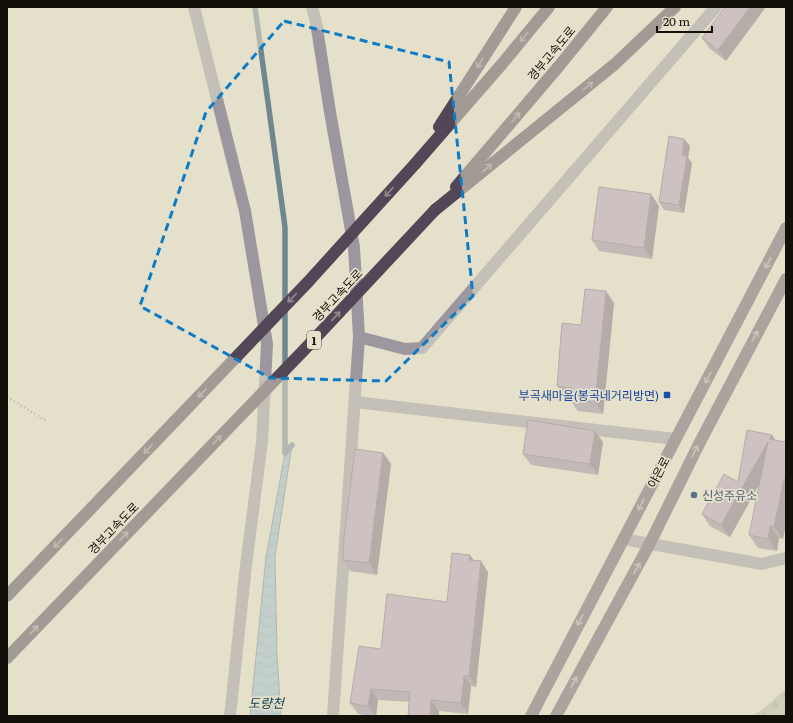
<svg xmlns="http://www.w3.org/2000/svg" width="793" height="723" font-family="Literata,'Noto Sans KR',serif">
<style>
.forest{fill:url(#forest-firs)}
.water{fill:url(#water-waves);stroke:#71878f}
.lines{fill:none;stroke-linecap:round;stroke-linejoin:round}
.stream{stroke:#71878f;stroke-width:5.5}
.path{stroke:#8c8879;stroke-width:2.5;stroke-dasharray:1 3;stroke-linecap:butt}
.minor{stroke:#9c979f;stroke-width:12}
.major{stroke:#655c69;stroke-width:12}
.highway{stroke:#514756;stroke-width:12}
.highway-bridge{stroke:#514756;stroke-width:12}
.wall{fill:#97879d}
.shaded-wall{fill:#7b6e7f}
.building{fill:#b09db6;stroke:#7b6e7f}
.oneway{stroke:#948c8b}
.oneway2{stroke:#aba59f}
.marked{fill:none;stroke:#0d7cc6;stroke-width:3;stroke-dasharray:8 5;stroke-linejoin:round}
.transit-dot{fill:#1a4fb4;stroke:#e5e0cb;stroke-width:1.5}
.service-dot{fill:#5c6f8a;stroke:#e5e0cb;stroke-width:1.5}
.labels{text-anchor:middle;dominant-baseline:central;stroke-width:3.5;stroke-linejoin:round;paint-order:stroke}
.shield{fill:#e5e0cb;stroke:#514e43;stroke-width:1}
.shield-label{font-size:11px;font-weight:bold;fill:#121009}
.street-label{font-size:12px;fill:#121009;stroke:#e5e0cb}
.transit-label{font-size:12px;fill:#164399;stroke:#e5e0cb;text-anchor:end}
.service-label{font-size:12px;fill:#4e5e75;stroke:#e5e0cb;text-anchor:start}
.water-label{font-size:13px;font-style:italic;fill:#144152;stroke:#e5e0cb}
</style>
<defs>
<pattern id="forest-firs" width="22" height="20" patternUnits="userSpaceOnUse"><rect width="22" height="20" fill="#b5baa4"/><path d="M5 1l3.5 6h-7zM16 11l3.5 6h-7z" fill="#9b9f8c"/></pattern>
<pattern id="water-waves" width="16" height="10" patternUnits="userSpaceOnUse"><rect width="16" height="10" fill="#9abac9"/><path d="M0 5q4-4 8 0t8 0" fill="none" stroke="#849fab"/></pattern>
</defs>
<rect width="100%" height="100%" fill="#e5e0cb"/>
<polygon class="forest" points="786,689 786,716 751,716 759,712"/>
<polygon class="water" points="292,445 275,556 277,655 281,716 250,716 266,557 285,453"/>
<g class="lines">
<polyline class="stream" points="255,7 285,227 285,453 292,445"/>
<polyline class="path" points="7,397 48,422"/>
<g class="minor">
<polyline points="194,7 245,211 267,344 262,442 246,565 230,716"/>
<polyline points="312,7 316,22 330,112 354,247 359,337 333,716"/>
<polyline points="359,337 405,349 422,348 716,7"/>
<polyline points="355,402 675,439"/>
<polyline points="623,539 762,564 786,558"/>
</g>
<g class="major">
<polyline points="531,716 786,228"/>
<polyline points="556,716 648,547 700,442 786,279"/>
</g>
<g class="highway">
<polyline points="439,127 516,7"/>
<polyline points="415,164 502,64 549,7"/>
<polyline points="456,187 559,66 607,7"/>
<polyline points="435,210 615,64 675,7"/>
<polyline points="7,596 175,421"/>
<polyline points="7,658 190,468"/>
</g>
<g class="highway-bridge">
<polyline points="175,421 308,282 415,164"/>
<polyline points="190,468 304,350 435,210"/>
</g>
</g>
<g class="wall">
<polygon points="725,7 726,61 710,49 702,38"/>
<polygon points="690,146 688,158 692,163 684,213 664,210 659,202"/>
<polygon points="659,206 652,259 599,251 592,240"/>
<polygon points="614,303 603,414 578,411 570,400 571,398 565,398 557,386 581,325"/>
<polygon points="775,440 786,442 786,524 783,539 779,538 777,551 758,548 749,535 759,485 730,537 710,526 702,514 738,482"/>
<polygon points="603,442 598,475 531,465 523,454"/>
<polygon points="383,453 391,464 377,575 350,571 343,560"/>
<polygon points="474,561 488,572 476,687 471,686 468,714 439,711 409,702 378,700 376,716 370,716 358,714 350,703 381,649 447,602"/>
</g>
<g class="shaded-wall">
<polygon points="750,7 766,7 726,61 718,50"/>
<polygon points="684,139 690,146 688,158 692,163 684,213 679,205 682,155"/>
<polygon points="651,194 659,206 652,259 644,248"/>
<polygon points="606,291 614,303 603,414 595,402"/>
<polygon points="595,431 603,442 598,475 590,464"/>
<polygon points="772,435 780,447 769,439"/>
<polygon points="768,442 776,454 730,537 721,525"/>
<polygon points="383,453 391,464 377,575 369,563"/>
<polygon points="784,479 786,482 786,524 783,539 774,527"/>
<polygon points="770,526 779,538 777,551 768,539"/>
<polygon points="470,555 478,566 469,560"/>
<polygon points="481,561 488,572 476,687 469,676"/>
<polygon points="464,676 471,686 468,714 461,703"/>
<polygon points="371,689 378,700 376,716 375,716 368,706"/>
<polygon points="431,700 439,711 439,716 430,716"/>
</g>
<g class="building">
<polygon points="725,7 750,7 718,50 702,38"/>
<polygon points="669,136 684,139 682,155 687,156 679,205 659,202"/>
<polygon points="599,187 651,194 644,248 592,240"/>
<polygon points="585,289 606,291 595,402 570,400 572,388 557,386 562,323 581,325"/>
<polygon points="528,420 595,431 590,464 523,454"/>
<polygon points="747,430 772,435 769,439 786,442 786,479 784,479 774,527 770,526 768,539 749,535 768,442 721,525 702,514 724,474 738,482"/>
<polygon points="355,449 383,453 369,563 343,560 344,537"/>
<polygon points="452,553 470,555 469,560 481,561 469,676 464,676 461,703 431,700 430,716 408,716 410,692 371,689 368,706 350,703 359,646 381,649 387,594 447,602"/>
</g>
<defs><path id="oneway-shaft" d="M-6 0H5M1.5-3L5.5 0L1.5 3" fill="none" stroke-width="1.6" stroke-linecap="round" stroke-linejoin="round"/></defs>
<g class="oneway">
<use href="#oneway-shaft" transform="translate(524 37) rotate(130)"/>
<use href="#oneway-shaft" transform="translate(480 63) rotate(123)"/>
<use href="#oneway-shaft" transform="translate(588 86) rotate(-39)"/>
<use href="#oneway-shaft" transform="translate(516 117) rotate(-49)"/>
<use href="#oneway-shaft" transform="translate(487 168) rotate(-39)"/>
<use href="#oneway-shaft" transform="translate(389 192) rotate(132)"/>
<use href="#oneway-shaft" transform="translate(292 298) rotate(134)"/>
<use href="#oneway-shaft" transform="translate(336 316) rotate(-47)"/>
<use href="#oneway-shaft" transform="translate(202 393) rotate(134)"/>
<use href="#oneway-shaft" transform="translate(217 440) rotate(-46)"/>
<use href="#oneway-shaft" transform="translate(148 449) rotate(134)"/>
<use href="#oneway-shaft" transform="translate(124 536) rotate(-46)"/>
<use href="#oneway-shaft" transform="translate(58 543) rotate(134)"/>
<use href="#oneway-shaft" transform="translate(34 630) rotate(-46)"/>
</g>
<g class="oneway2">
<use href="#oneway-shaft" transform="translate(768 263) rotate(118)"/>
<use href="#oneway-shaft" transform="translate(755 336) rotate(-62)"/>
<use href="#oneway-shaft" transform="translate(708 378) rotate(118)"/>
<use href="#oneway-shaft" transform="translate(695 451) rotate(-64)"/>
<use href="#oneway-shaft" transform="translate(641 505) rotate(118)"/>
<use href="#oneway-shaft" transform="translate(637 568) rotate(-61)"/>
<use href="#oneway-shaft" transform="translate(580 620) rotate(118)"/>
<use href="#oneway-shaft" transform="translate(574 682) rotate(-61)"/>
</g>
<path d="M0 0H793V723H0ZM284 21 449 62 473 296 386 381 270 378 140 306 206 112Z" fill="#e5e0cb" fill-opacity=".55" fill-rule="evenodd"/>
<path class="marked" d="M284 21 449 62 473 296 386 381 270 378 140 306 206 112Z"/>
<rect class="transit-dot" x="663" y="391" width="8" height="8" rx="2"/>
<circle class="service-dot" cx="694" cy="495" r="4"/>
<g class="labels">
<rect class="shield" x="307" y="331" width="14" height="18" rx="3"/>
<g class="shield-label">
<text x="314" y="340">1</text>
</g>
<g class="street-label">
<text transform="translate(551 53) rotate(-50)">경부고속도로</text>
<text transform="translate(337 295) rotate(-47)">경부고속도로</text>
<text transform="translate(658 472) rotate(-62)">야은로</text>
<text transform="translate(113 528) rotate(-46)">경부고속도로</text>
</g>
<g class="transit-label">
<text x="659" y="395">부곡새마을(봉곡네거리방면)</text>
</g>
<g class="service-label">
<text x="702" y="495">신성주유소</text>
</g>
<g class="water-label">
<text x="266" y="702">도량천</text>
</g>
</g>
<rect width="793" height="723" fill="none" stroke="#121009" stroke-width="16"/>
<path d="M657 26v6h55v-6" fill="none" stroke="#121009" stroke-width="2"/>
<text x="663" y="26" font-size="12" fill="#121009" stroke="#e5e0cb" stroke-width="3" paint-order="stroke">20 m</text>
</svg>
